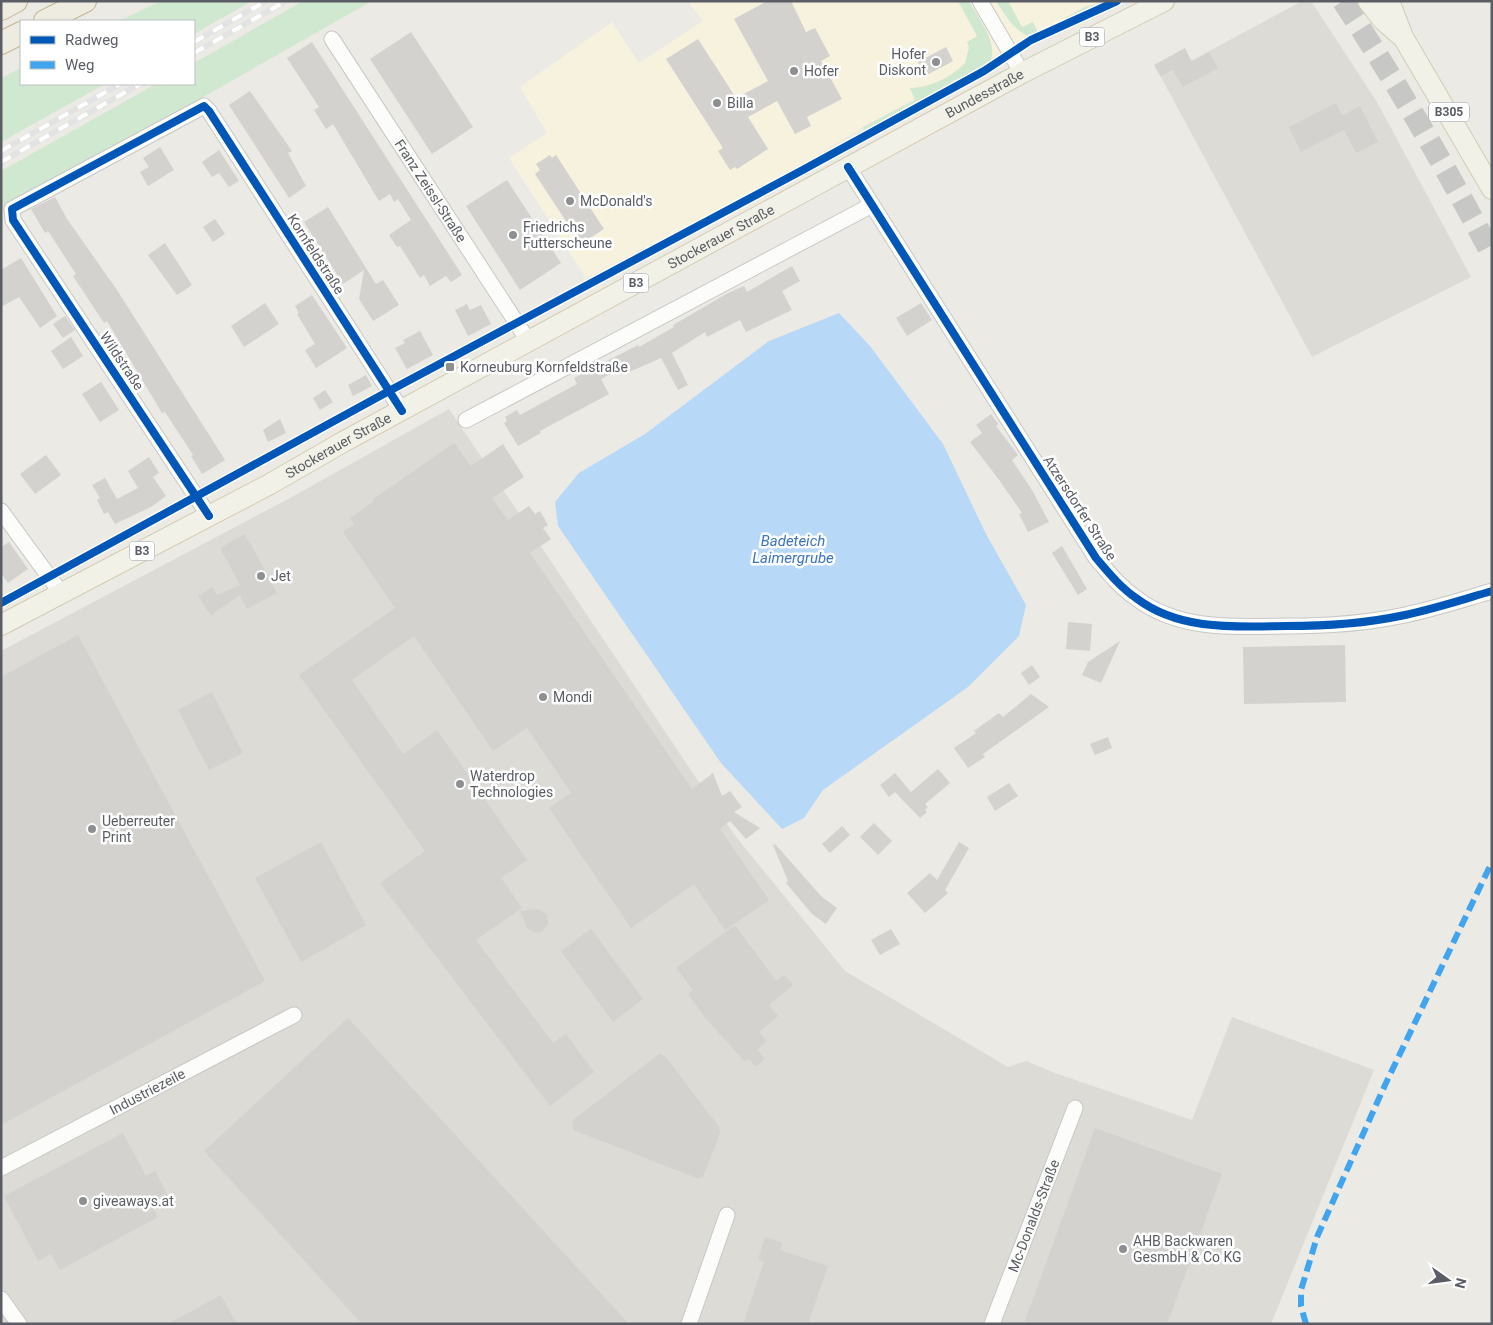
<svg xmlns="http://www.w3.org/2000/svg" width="1493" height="1325" font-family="Roboto,sans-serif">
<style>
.commercial{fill:#f6f2dd}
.industrial{fill:#dcdbd6}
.green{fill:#d1e8d0}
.water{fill:#b7d8f7}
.building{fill:#d3d2cf}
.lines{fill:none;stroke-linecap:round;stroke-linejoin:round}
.highway-tunnel{stroke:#c7c7c5;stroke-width:22;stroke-dasharray:22 11;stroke-linecap:butt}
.minor-casing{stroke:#c7c7c6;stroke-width:17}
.major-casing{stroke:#d4ccb1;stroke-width:22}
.highway-casing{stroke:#c3b692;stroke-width:24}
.minor{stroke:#fcfcfb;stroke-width:15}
.major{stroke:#f2f1e7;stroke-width:20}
.highway{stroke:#eeece0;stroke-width:22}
.rail-casing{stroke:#e2e3e2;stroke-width:5.5}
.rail{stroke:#fff;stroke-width:4;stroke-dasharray:11;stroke-linecap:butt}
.quiet{stroke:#40a5ee;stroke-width:6;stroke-dasharray:12 6;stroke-linecap:butt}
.cycleway-casing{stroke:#fff;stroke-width:11}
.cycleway{stroke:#0057b8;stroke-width:8}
.poi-dot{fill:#8d8f91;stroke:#fff;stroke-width:2}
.labels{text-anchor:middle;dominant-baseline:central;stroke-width:5;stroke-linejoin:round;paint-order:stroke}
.shield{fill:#fff;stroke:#8c8e92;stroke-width:1}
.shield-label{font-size:12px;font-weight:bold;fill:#5a5e64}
.poi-label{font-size:14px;fill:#5a5e64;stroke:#fff;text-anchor:start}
.street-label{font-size:14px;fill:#5a5e64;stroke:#fff}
.water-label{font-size:15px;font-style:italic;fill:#3a74c0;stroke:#fff}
</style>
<rect width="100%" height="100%" fill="#ebeae5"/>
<polygon class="commercial" points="688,1 1107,1 1085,7 863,127 786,175 586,278 509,158 547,133 520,87 612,22 639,63 703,21"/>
<g class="industrial">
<polygon points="1302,1 1311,1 1377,102 1471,277 1312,357 1161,77"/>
<polygon points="449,409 733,833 845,971 1008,1067 1026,1061 1055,1073 1192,1120 1232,1017 1374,1070 1271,1324 1,1324 1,651 290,498"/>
</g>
<g class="green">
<polygon points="161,1 252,1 194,34 194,21 119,21"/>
<polygon points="303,1 372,1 1,212 1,171 156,84 194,84 194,63"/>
<path d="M958 1H969C978 17 998 42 991 61L864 132 863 127 915 100 910 88C929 88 952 77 965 63L969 47 967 42 977 36Z"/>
<path d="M996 1H1008L1022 27 1033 22 1038 33 1085 7 1110 1 1035 38C1016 35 1006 16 996 1Z"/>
<polygon points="21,68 21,84 105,84 1,142 1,78"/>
</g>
<polygon class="water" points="839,313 870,346 943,444 986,534 1026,605 1019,636 968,687 823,790 804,818 782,829 721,763 558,526 555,502 579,473 645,434 769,341"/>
<g class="building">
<polygon points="767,1 791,1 806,32 815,28 830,56 821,61 842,99 807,117 811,126 795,134 777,101 748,117 768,149 737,169 735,167 730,170 718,151 723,148 666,59 698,39 736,98 768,81 734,19"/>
<polygon points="411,32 473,127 432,154 370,59"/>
<polygon points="312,42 462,275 451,282 446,276 430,286 424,275 420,278 400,246 397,247 389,235 411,220 398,199 394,202 390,194 379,201 333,124 326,129 314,110 319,107 287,58"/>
<polygon points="946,47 953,61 925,76 918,62"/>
<polygon points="1185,48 1192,62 1209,52 1218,68 1183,87 1173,70 1161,77 1154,65"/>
<polygon points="250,91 292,151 288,153 306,186 289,198 229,105"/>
<polygon points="1336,103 1342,116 1360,106 1378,142 1356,153 1344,130 1301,152 1289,127"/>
<polygon points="160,147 174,170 148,186 140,172 149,167 143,158"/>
<polygon points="219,150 239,181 229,187 219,173 212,177 202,162"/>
<polygon points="550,155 552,158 556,155 604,229 581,244 535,174 540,170 536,164"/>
<polygon points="507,180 561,263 520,290 466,206"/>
<polygon points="55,197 67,219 117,290 225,460 202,474 191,456 193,455 165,412 162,413 107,321 104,323 73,276 76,274 48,231 45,233 31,209"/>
<polygon points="328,207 376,284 383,280 399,305 373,321 359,299 364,270 343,284 304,222"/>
<polygon points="215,219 225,234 213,242 203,227"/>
<polygon points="165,243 192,285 177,295 148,255"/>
<polygon points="21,258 57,316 40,328 19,297 1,307 1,270"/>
<polygon points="792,266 800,281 782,291 792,310 746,332 740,320 707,337 705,332 672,353 688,385 678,390 661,358 627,373 624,367 601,379 609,394 540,431 541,433 518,446 504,423 507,421 505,417 517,410 520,415 577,384 574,378 638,345 639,347 674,327 673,325 728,293 744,286 747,292"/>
<polygon points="312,295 347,348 316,368 305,350 315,344 297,314 299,313 295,306"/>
<polygon points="265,303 279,324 244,347 231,326"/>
<polygon points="921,303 932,320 907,336 896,318"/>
<polygon points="467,304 470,310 481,305 491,324 468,336 455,310"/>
<polygon points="65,316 75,330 63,338 53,324"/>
<polygon points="420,331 433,355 407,369 395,348 405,343 403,340"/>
<polygon points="71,337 83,356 63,369 51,351"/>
<polygon points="366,375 372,386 353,396 348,385"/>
<polygon points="101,382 119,410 100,422 82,394"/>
<polygon points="325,390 333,402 320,410 313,398"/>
<polygon points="991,414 998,424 996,426 1018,455 1012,460 1032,490 1049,522 1028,532 1019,514 1022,513 1000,481 970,442 982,433 976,425"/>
<polygon points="280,419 286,433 268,442 263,430"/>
<polygon points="454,443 471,466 503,444 524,477 492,498 508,520 529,506 535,514 540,511 548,525 543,528 551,539 530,553 692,789 713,773 722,796 730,791 742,807 734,812 760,828 746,839 730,821 720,829 769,900 725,930 694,884 631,928 549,808 571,793 527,728 493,751 414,636 352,680 403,754 437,730 527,860 501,878 522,908 476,940 553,1043 566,1034 594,1072 550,1106 380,883 425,851 299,675 395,608 343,532 354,524 350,518 373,502 372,500"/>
<polygon points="46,455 61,475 35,494 20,474"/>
<polygon points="149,457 159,473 153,477 166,496 151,507 115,524 108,512 104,514 97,500 100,498 92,485 105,478 117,499 138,488 128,471"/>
<polygon points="245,534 277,593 247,609 240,595 211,615 198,596 212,587 217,595 240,585 220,548"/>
<polygon points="9,542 28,569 8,583 1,573 1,547"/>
<polygon points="1062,546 1087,589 1078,595 1052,553"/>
<polygon points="1068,622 1092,624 1090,651 1066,649"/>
<polygon points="78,635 265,981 1,1125 1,677"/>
<polygon points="1120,641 1101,683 1082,675 1088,662"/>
<polygon points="1345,645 1346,702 1244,704 1243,647"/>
<polygon points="1032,665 1040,677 1029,685 1021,673"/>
<polygon points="212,692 243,753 209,770 178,710"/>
<polygon points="1031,694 1049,707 983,754 985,757 968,768 954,748 976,733 974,731 999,713 1003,717"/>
<polygon points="1108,737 1112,748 1095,755 1090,744"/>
<polygon points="938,769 950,783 925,804 928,807 925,810 927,812 920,818 895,792 889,797 880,785 895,773 911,792"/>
<polygon points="1009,783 1018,796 995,811 987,797"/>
<polygon points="874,823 892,841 878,855 860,837"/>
<polygon points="842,826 850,835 830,853 822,844"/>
<polygon points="321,842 366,925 301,962 255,878"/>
<polygon points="959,842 969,848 945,890 948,893 925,913 907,893 930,873 937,880"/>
<polygon points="775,844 821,896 837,908 826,924 812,914 786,883 788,881 773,845"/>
<polygon points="538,909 547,914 548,925 541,932 535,933 527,928 520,911"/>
<polygon points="735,925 776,981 784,975 793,985 769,1005 778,1016 759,1032 767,1041 757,1050 765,1059 756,1067 749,1059 745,1062 703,1015 688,994 693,990 676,968"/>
<polygon points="591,929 643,999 613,1022 561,951"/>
<polygon points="891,929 900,944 880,955 871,940"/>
<polygon points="348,1018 629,1324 362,1324 204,1151"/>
<polygon points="659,1054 665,1056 719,1127 720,1133 703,1177 697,1178 573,1130 572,1121"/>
<polygon points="1095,1128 1222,1174 1167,1324 1024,1324"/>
<polygon points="123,1133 146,1176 155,1171 168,1196 152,1205 158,1217 60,1270 51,1254 38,1261 4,1196"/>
<polygon points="765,1237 783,1243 780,1250 828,1266 808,1324 743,1324 764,1262 758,1259"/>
<polygon points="221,1295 237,1324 168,1324"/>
</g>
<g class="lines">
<path class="highway-tunnel" d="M1343 1C1397 84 1446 167 1492 255"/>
<defs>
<g id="minor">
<polyline points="980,1 1022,73"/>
<path id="s1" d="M332 39 529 342"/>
<path d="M848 167 1096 558C1108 572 1120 587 1136 598 1179 631 1236 627 1286 626 1325 626 1362 624 1400 616 1431 610 1461 600 1492 591"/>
<polyline points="466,420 872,205"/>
<polyline points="1,511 61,593"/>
<polyline points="209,516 13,220 12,209 204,106 209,111 402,411"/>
<path id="s2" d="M1 1168 294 1015"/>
<polyline points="1,1299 19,1324"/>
<polyline points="689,1324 727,1215"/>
<path id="s3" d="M992 1324 1075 1108"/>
</g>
<g id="major">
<polyline points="1368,1 1383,20 1401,36"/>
<polyline points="1389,1 1403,37 1492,189"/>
<path id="s4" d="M1 625 270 484 343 442 1022 73 1164 1"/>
</g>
<g id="highway">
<polyline points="1,9 16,1"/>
<polyline points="45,21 85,1"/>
<polyline points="1,43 21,33"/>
</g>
</defs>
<use href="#minor" class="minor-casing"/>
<use href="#major" class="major-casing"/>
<use href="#highway" class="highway-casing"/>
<use href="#minor" class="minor"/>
<use href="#major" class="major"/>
<use href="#highway" class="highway"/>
<defs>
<g id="rail">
<polyline points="194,42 266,1"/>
<polyline points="194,53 286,1"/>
<polyline points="1,151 120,84"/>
<polyline points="1,162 140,84"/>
</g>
</defs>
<use href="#rail" class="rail-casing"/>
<use href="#rail" class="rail"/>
<polyline class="quiet" points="1306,1324 1301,1306 1301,1290 1317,1237 1385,1085 1492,862"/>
<defs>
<g id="cycleway">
<path d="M848 167 1096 558C1108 572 1120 587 1136 598 1179 631 1236 627 1286 626 1325 626 1362 624 1400 616 1431 610 1461 600 1492 591"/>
<polyline points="209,516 13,220 12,209 204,106 209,111 402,411"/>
<polyline points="1,603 389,391 799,172 984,71 1031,40 1117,1"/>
</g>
</defs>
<use href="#cycleway" class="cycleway-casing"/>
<use href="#cycleway" class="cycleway"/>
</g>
<g class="poi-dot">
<circle cx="936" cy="62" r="5"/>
<circle cx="794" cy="71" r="5"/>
<circle cx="717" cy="103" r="5"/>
<circle cx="570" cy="201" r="5"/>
<circle cx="513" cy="235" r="5"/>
<rect x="445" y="362" width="10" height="10" rx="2.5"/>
<circle cx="261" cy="576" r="5"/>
<circle cx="543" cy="697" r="5"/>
<circle cx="460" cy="784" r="5"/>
<circle cx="92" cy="829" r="5"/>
<circle cx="83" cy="1201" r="5"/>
<circle cx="1123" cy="1249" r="5"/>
</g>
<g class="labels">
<g class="shield">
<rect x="1079.5" y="27.5" width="25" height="19" rx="4"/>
<rect x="1429" y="102.5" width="40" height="19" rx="4"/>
<rect x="623.5" y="273.5" width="25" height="19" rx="4"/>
<rect x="129.5" y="541.5" width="25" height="19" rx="4"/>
</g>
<g class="shield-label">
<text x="1092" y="37">B3</text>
<text x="1449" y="112">B305</text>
<text x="636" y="283">B3</text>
<text x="142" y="551">B3</text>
</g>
<g class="poi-label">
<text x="926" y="54" text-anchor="end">Hofer<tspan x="926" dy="16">Diskont</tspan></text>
<text x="804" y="71">Hofer</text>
<text x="727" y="103">Billa</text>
<text x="580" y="201">McDonald's</text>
<text x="523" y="227">Friedrichs<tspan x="523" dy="16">Futterscheune</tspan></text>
<text x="460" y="367">Korneuburg Kornfeldstraße</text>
<text x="271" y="576">Jet</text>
<text x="553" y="697">Mondi</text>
<text x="470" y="776">Waterdrop<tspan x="470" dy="16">Technologies</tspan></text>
<text x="102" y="821">Ueberreuter<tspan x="102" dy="16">Print</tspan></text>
<text x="93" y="1201">giveaways.at</text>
<text x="1133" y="1241">AHB Backwaren<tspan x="1133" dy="16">GesmbH &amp; Co KG</tspan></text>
</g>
<g class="street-label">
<text stroke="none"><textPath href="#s4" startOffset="1118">Bundesstraße</textPath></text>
<text stroke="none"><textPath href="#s1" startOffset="181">Franz Zeissl-Straße</textPath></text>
<text stroke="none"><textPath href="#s4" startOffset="818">Stockerauer Straße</textPath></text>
<text transform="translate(316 254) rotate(57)">Kornfeldstraße</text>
<text transform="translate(122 361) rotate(56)">Wildstraße</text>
<text stroke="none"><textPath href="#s4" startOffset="382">Stockerauer Straße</textPath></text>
<text transform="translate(1080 508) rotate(57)">Atzersdorfer Straße</text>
<text stroke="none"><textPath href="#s2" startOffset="165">Industriezeile</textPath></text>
<text stroke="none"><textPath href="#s3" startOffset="116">Mc-Donalds-Straße</textPath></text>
</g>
<g class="water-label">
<text x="793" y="541">Badeteich<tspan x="793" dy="17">Laimergrube</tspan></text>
</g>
</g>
<rect width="1493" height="1325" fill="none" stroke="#5a5e64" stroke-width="5"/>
<rect x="20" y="20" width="175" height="65" fill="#ffffff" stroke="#bdbfc1"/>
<rect x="30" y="36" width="25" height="8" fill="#0057b8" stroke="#bdbfc1"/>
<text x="65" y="45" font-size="15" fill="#5a5e64">Radweg</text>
<rect x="30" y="61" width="25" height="8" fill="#40a5ee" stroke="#bdbfc1"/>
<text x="65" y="70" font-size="15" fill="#5a5e64">Weg</text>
<g transform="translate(1448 1280) rotate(104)" stroke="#ffffff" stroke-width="4" paint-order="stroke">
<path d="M0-4L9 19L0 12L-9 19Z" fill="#5a5e64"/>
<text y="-8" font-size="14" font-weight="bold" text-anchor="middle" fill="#5a5e64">N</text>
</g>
</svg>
